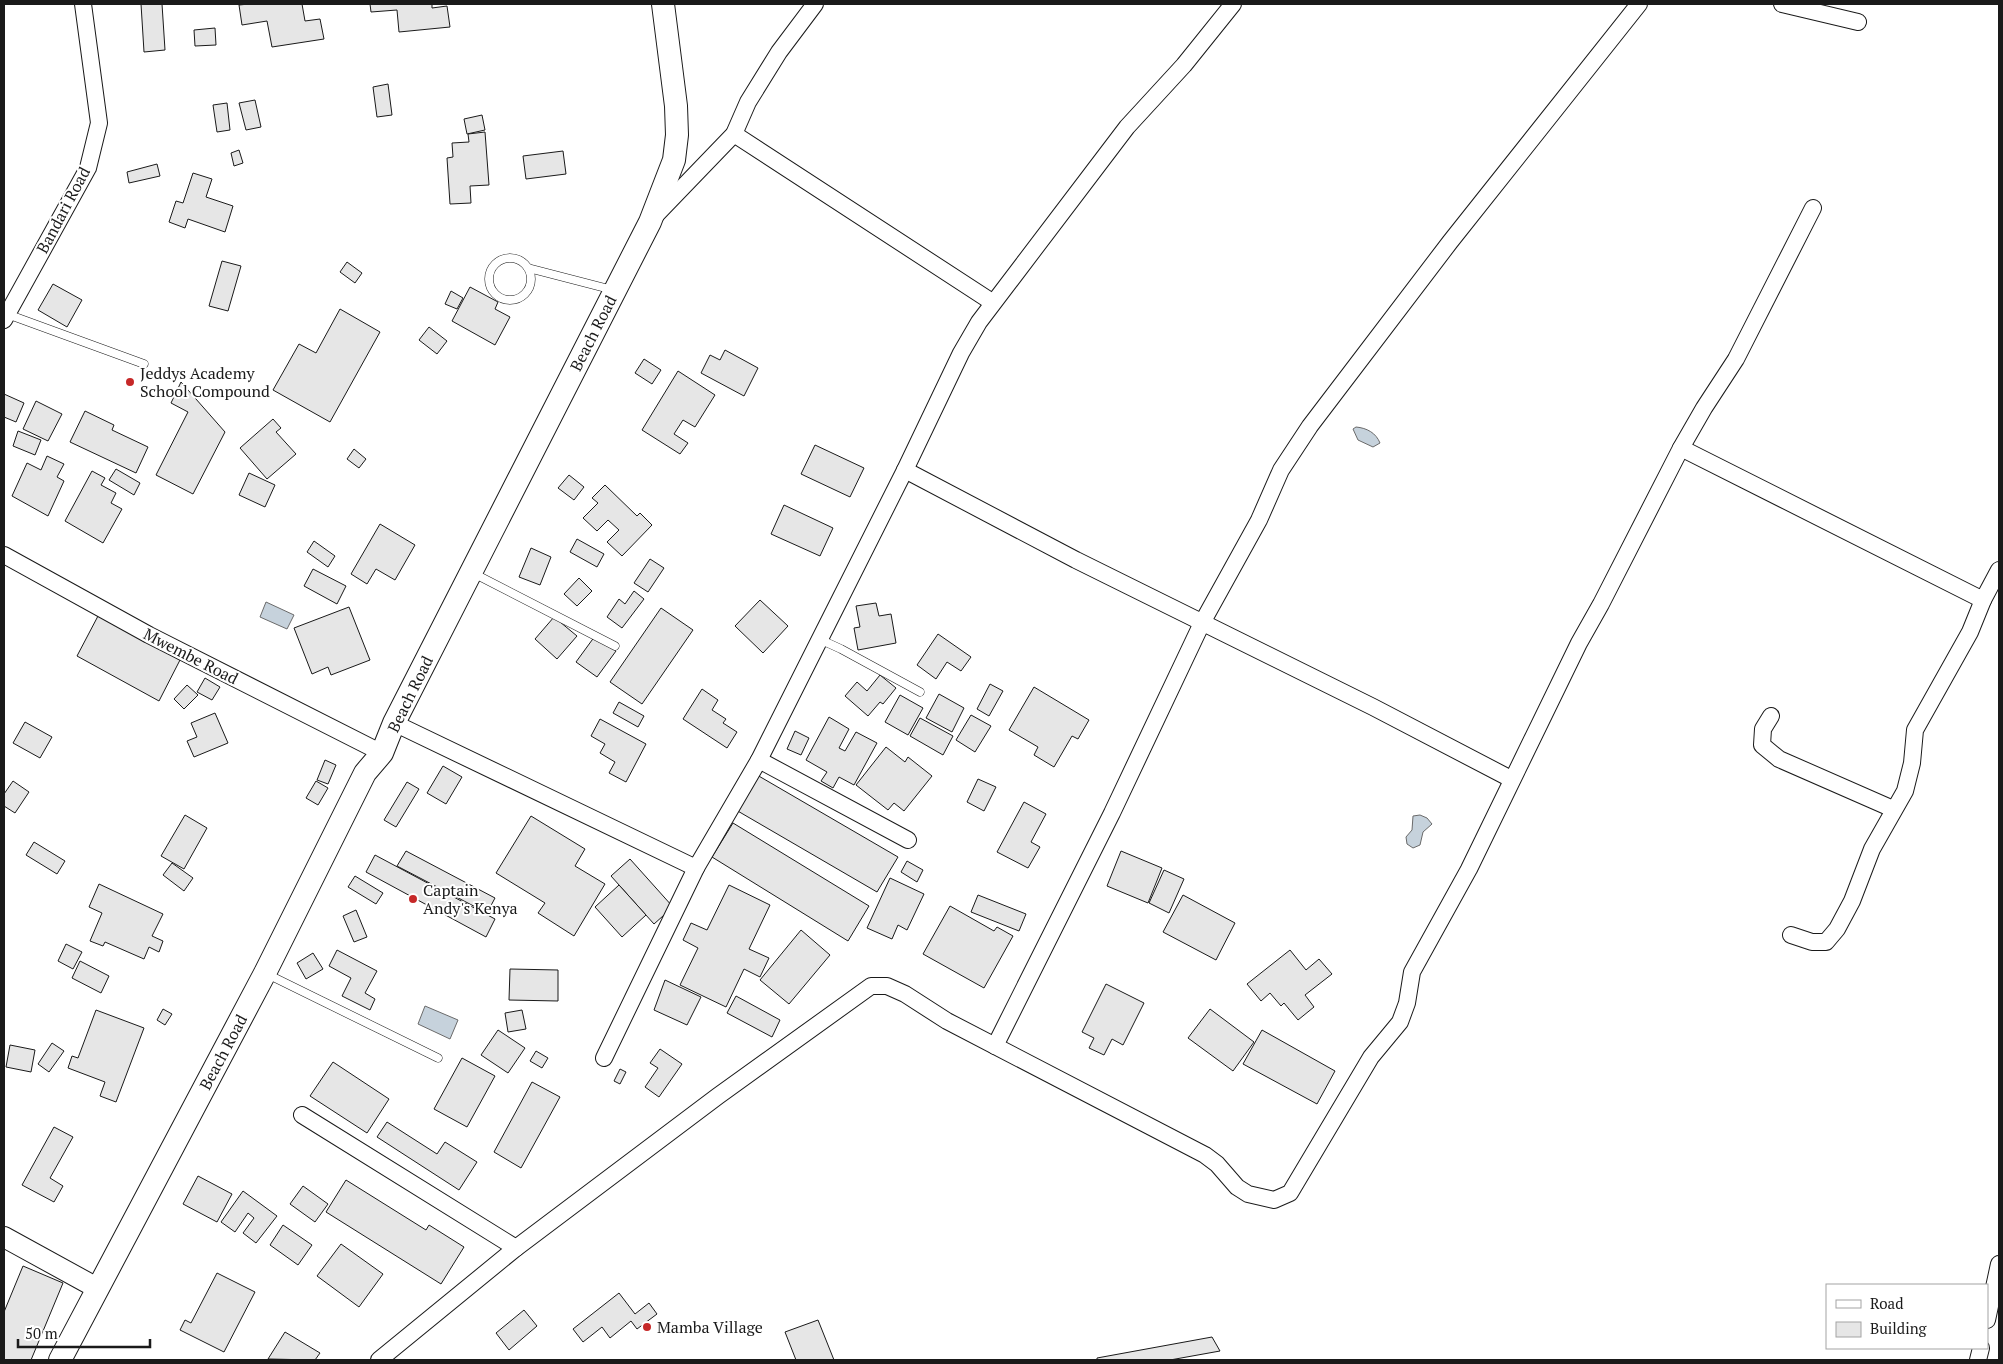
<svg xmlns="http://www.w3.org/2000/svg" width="2003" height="1364" font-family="'PT Serif',serif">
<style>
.water{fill:#c6d2dc;stroke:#6a6a6a}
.building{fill:#e6e6e6;stroke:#1a1a1a}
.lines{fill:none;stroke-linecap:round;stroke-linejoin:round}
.service-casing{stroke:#1a1a1a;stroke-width:9}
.minor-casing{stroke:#1a1a1a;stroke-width:18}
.tertiary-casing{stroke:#1a1a1a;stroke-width:22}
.secondary-casing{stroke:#1a1a1a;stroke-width:24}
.service{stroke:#fff;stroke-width:8}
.minor{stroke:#fff;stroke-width:16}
.tertiary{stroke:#fff;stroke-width:20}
.secondary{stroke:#fff;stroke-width:22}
.poi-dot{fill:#c62828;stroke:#fff;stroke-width:2}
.labels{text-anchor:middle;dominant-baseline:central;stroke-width:4;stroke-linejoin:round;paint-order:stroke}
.street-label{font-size:16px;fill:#1a1a1a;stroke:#fff}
.poi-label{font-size:16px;fill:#1a1a1a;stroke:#fff;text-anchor:start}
</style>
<rect width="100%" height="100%" fill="#fff"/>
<g class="water">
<path d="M1356 427C1367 428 1376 433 1380 443L1373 447 1358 440 1353 429Z"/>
<polygon points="266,602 294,615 287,629 260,617"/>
<polygon points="1420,815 1427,818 1432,824 1423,832 1420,845 1413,848 1407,844 1406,837 1412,830 1413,816"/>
<polygon points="425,1006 458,1020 450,1039 418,1024"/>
</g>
<g class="building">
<polygon points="141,4 162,4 165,50 144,52"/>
<polygon points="249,4 302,4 305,21 320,19 324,39 272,47 267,21 242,25 239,5"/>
<polygon points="370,4 432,4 432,8 447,6 450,27 399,32 397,10 371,12"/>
<polygon points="215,28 216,45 195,46 194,30"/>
<polygon points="388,84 392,115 377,117 373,87"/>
<polygon points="255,100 261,127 246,130 239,103"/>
<polygon points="227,103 230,130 217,132 213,105"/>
<polygon points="482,115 485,130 467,134 464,119"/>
<polygon points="485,132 489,185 470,186 471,203 450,204 447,158 453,157 452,143 469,142 468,134"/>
<polygon points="239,150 243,163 234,166 231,153"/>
<polygon points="563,151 566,174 526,179 523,156"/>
<polygon points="157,164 160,176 129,183 127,172"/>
<polygon points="193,173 212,179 206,197 233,206 225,232 188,219 185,228 169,222 176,201 183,203"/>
<polygon points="222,261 241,266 228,311 209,306"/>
<polygon points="347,262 362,273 355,283 340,272"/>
<polygon points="53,284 82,300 67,327 38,310"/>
<polygon points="470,287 498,302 495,309 510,317 495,345 452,321"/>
<polygon points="451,291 463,298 457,309 445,304"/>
<polygon points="340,309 380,332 330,422 273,390 299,344 316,353"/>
<polygon points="429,327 447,341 437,354 419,340"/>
<polygon points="725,350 758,368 744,396 701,373 710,355 720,360"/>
<polygon points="644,359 661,370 652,384 635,373"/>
<polygon points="678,371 715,395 695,427 683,420 674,434 688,443 680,454 642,430"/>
<polygon points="181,382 225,432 193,494 156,475 188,412 171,403"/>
<polygon points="4,394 24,403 16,422 4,417"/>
<polygon points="36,401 62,414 48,441 23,429"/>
<polygon points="85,411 114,425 112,430 148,447 136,473 70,442"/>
<polygon points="273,419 281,428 276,432 296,454 267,479 240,448"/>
<polygon points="18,431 41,440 35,455 13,446"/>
<polygon points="815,445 864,468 850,497 801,474"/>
<polygon points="354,449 366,459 359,468 347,459"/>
<polygon points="47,456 64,464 57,477 64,481 48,516 12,496 27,463 41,470"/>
<polygon points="116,469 140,483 134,495 109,480"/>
<polygon points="92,471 105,478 101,485 116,493 111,503 122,509 103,543 65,521"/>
<polygon points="249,473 275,485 265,507 239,495"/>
<polygon points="569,475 584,487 574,500 558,488"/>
<polygon points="605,485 637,516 640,513 652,525 622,556 607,542 619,530 608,520 597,531 583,518 598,503 592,498"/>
<polygon points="784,505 833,528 820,556 771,534"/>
<polygon points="380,524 415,545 395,580 376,569 367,584 351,574"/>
<polygon points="577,539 604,554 597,567 570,552"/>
<polygon points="314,541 335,556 328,567 307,552"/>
<polygon points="531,548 551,557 540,585 519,577"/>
<polygon points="650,559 664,568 648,592 634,583"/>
<polygon points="313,569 346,586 337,604 304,586"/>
<polygon points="579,578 592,591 577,606 564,594"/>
<polygon points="634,591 644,599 622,628 607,617 619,599 625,604"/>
<polygon points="760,600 788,626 763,653 735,626"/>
<polygon points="876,603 879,616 891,614 896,643 858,650 854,628 860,627 856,606"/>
<polygon points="349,607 370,660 331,675 328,667 312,674 294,628"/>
<polygon points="661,608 693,630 642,704 610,682"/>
<polygon points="98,616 180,660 159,701 77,656"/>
<polygon points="554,617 577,636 557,659 535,639"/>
<polygon points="938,634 971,657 961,671 947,662 936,679 917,665"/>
<polygon points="595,636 616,651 597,677 576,662"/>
<polygon points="880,675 896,688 883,704 880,702 868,716 845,696 857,682 867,691"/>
<polygon points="205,678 220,687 212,700 197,692"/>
<polygon points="990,684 1003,691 989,716 977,709"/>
<polygon points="187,685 198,695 184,709 174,699"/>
<polygon points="1034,687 1089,720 1078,739 1072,736 1054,767 1034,755 1038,747 1009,730"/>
<polygon points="702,689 718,700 712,710 726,719 723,723 737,732 727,748 683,719"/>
<polygon points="939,694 964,708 952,732 926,718"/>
<polygon points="900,695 923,708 908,735 885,722"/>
<polygon points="619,702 644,716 638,727 613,713"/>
<polygon points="215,713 228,743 194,757 187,741 197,737 191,723"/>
<polygon points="971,715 991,726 975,752 956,740"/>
<polygon points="829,717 849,729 839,748 845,751 856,732 877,743 854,785 839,777 833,788 821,781 827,772 806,760"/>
<polygon points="920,718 953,736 943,755 910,736"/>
<polygon points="600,719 646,744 626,782 609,773 615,762 600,753 605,744 591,736"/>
<polygon points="25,722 52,737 40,758 13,743"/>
<polygon points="795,731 809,738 801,755 787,749"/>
<polygon points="886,747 905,762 908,757 932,776 904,811 894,803 888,810 856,785"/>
<polygon points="325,760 336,765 328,784 317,780"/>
<polygon points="443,766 462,777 446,804 427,793"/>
<polygon points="757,775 898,857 877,892 736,810"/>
<polygon points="978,779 996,787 984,811 967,802"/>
<polygon points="13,781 29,792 15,813 4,806 4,794"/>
<polygon points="316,781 328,788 318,805 306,798"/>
<polygon points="407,782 419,789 396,827 384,820"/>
<polygon points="1024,802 1046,814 1031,842 1040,847 1028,868 997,852"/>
<polygon points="185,815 207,828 184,869 161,856"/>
<polygon points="531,816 585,849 575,866 605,884 574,936 538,913 545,903 496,873"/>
<polygon points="733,823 869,906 848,941 712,857"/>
<polygon points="34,842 65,861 57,874 26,855"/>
<polygon points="406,851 495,898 487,913 397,866"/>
<polygon points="1121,851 1162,868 1148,903 1107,886"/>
<polygon points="375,855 495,919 486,937 366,872"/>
<polygon points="630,859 673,907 654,924 611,876"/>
<polygon points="907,861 923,870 917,882 901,872"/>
<polygon points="172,863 193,878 184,891 163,875"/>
<polygon points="1164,870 1184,879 1169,913 1149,903"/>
<polygon points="355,876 383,893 376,904 348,887"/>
<polygon points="890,878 924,894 907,930 898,925 892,939 867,928"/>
<polygon points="99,884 163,914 152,936 163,941 159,952 149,947 144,959 105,942 103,946 90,941 102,913 89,907"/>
<polygon points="619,885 646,915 622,937 595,907"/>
<polygon points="729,885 770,905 749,949 769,958 760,977 744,969 726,1007 680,985 698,948 683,940 691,923 707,930"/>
<polygon points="978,895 1026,914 1019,931 971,912"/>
<polygon points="1183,895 1235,923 1216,960 1163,932"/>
<polygon points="950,906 994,931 997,927 1013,936 984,988 923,954"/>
<polygon points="356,910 367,937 354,942 343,916"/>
<polygon points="801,930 830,955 789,1004 760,980"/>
<polygon points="66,944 82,952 73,969 58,961"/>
<polygon points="337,950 377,971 365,993 375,999 370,1010 342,996 351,978 329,966"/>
<polygon points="1290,950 1306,970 1319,959 1332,974 1305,995 1314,1007 1298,1020 1284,1003 1281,1006 1270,993 1261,1001 1247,984"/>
<polygon points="313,953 323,969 306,979 297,963"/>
<polygon points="80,961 109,976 101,993 72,978"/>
<polygon points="510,969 558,970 558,1001 509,1000"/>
<polygon points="665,980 701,997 687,1025 654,1010"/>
<polygon points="1106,984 1144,1003 1123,1045 1112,1039 1104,1055 1089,1048 1094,1038 1082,1032"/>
<polygon points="736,996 780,1020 772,1037 727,1013"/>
<polygon points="163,1009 172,1014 165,1025 157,1020"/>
<polygon points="1210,1009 1254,1042 1233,1071 1188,1038"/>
<polygon points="96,1010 144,1028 116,1102 100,1096 105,1082 68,1068 72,1056 78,1058"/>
<polygon points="522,1010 526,1029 508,1032 505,1013"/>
<polygon points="498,1030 525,1048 508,1073 481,1055"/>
<polygon points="1262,1030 1335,1071 1317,1104 1243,1064"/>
<polygon points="52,1043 64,1051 49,1072 38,1064"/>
<polygon points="10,1045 35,1050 31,1072 6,1067"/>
<polygon points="660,1049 682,1064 659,1097 645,1087 658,1068 650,1063"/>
<polygon points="536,1051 548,1058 542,1068 530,1061"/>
<polygon points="462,1058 495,1076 467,1127 434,1109"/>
<polygon points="333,1062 389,1099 367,1133 310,1096"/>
<polygon points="620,1069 626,1072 620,1084 614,1081"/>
<polygon points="532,1082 560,1097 521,1168 494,1152"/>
<polygon points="387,1122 437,1154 445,1142 477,1162 459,1190 377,1137"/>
<polygon points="54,1127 73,1137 50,1178 63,1186 54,1202 22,1185"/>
<polygon points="198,1176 232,1194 217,1222 183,1204"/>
<polygon points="346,1180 426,1230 429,1225 464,1247 441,1284 326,1212"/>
<polygon points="303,1186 328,1204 315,1222 290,1204"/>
<polygon points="243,1191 277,1216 256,1243 243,1233 254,1218 248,1213 235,1232 221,1222"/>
<polygon points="283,1225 312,1245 298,1265 270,1245"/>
<polygon points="341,1244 383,1274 359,1307 317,1276"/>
<polygon points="23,1266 63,1283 31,1360 4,1360 4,1312"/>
<polygon points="217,1273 255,1292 224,1352 180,1330 185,1320 191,1323"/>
<polygon points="619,1293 635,1314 649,1303 657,1314 637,1329 631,1321 610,1338 602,1327 583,1342 573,1329"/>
<polygon points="524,1310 537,1326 509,1350 496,1333"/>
<polygon points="818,1320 834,1360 796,1360 785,1332"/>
<polygon points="285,1332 320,1353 315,1360 268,1359"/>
<polygon points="1212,1337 1220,1351 1170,1360 1097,1360 1097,1358"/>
</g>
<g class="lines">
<defs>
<g id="service">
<circle cx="510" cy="279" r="21"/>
<polyline points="528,268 613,290"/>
<polyline points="7,314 144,364"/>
<polyline points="473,573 615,646"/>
<polyline points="819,639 841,649 920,692"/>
<polyline points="267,974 438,1058"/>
</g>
<g id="minor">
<polyline points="1782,4 1858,22"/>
<polyline points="734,134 992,302"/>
<polyline points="655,216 734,134 748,102 779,52 815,4"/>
<polyline points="4,320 88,168 99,123 83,4"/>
<polyline points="1681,448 1983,600 1999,570"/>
<polyline points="905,470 1076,560 1373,707 1511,779"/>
<polyline points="4,555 149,635 382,753"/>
<polyline points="1771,716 1763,729 1762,745 1779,759 1893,809"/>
<polyline points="394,723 696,868"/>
<polyline points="759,760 908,840"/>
<polyline points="1791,935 1812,942 1826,942 1837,929 1852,901 1872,849 1905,791 1912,763 1915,730 1970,632 1983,600"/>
<polyline points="995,1046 1112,813 1202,623 1259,520 1281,470 1310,426 1450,242 1639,4"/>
<polyline points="604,1058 696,868 759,760 905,470 961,353 979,322 1127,127 1184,65 1233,4"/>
<polyline points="302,1115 516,1248"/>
<polyline points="1987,1320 1999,1264"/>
<polyline points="379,1360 516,1248 718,1096 871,986 887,986 905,994 947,1021 1205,1155 1217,1164 1237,1187 1248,1194 1274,1200 1290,1193 1371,1057 1400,1022 1407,1003 1412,972 1469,869 1579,643 1601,604 1681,448 1704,408 1736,359 1813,208"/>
<polyline points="1978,1360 1981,1348"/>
</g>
<polyline id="tertiary" points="4,1237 97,1288"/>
<polyline id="secondary" points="60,1360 265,973 365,773 382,753 394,723 650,222 674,160 677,135 676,106 663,4"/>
</defs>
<use href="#service" class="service-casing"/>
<use href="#minor" class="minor-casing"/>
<use href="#tertiary" class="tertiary-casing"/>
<use href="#secondary" class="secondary-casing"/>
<use href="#service" class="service"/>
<use href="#minor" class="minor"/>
<use href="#tertiary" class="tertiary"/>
<use href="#secondary" class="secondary"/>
</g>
<g class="poi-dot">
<circle cx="130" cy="382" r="5"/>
<circle cx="413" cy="899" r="5"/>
<circle cx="647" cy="1327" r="5"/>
</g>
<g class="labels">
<g class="street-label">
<text transform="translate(63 210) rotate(-62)">Bandari Road</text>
<text transform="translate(593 333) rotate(-63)">Beach Road</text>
<text transform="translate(191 656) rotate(27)">Mwembe Road</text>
<text transform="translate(410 694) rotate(-64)">Beach Road</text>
<text transform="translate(223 1052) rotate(-62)">Beach Road</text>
</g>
<g class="poi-label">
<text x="140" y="373">Jeddys Academy<tspan x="140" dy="18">School Compound</tspan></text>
<text x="423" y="890">Captain<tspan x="423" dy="18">Andy's Kenya</tspan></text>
<text x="657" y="1327">Mamba Village</text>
</g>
</g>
<rect width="2003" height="1364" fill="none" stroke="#1a1a1a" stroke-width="10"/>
<rect x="1826" y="1284" width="162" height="65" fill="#ffffff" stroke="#a3a3a3"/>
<rect x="1836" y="1300" width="25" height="8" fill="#ffffff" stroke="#a3a3a3"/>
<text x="1870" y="1309" font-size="15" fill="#1a1a1a">Road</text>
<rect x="1836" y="1322" width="25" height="15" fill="#e6e6e6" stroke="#a3a3a3"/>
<text x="1870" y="1334" font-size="15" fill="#1a1a1a">Building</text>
<path d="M18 1339v8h132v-8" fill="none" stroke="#1a1a1a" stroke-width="2.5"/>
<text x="25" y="1339" font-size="15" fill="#1a1a1a" stroke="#ffffff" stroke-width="4" paint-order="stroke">50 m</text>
</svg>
